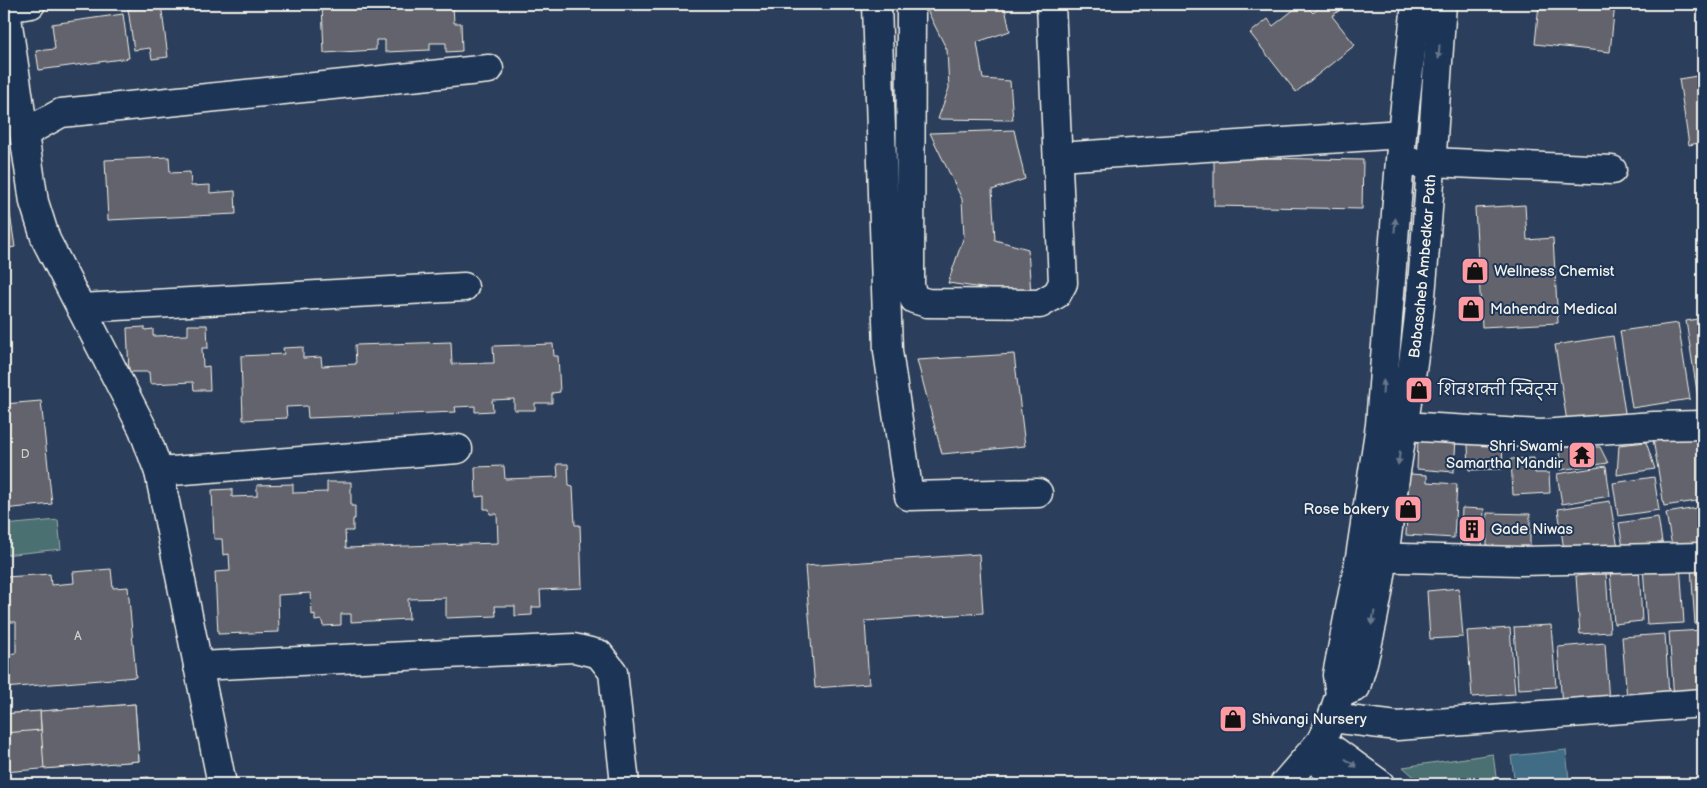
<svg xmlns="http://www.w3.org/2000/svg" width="1707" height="788" font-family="'Balsamiq Sans','Playpen Sans Deva',sans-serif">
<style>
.green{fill:#4b7072;stroke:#a0b0ad}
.water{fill:#406c85;stroke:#88a1ad}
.building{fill:#62646c;stroke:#f4f1e8}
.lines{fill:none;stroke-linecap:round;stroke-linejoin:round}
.minor-casing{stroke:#f4f1e8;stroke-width:31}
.minor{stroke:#1d3557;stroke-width:28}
.oneway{fill:#68778a}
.labels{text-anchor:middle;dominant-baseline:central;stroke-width:4;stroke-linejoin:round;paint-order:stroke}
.number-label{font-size:12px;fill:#d0cec9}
.street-label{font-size:15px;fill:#f4f1e8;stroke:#1d3557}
.poi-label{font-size:15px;fill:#f4f1e8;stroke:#1d3557;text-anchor:start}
</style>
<rect width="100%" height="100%" fill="#2b3e5b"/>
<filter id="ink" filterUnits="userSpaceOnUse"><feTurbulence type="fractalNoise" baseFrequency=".02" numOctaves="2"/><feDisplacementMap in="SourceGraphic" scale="10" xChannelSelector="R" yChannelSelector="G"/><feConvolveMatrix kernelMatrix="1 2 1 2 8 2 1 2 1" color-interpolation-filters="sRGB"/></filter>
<g filter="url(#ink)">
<g class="green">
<polygon points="58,520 61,549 4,555 4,525"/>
<polygon points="1493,754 1497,784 1422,784 1403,767"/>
</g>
<polygon class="water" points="1566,750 1569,780 1515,784 1511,756"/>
<g class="building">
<polygon points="161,4 168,57 152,59 150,48 134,50 128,9"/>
<polygon points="322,4 453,4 454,23 461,23 462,51 446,52 446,43 430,43 430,50 385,52 385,40 376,40 376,50 324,53"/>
<polygon points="924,4 1004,4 1010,31 977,42 983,79 1010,81 1013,120 938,119 949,88 947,50"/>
<polygon points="1138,4 1208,4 1208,9 1138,7"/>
<polygon points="1301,4 1305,4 1313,13 1324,4 1348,4 1332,16 1355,45 1296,92 1250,33 1268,19 1273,26"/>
<polygon points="1539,4 1615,4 1610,52 1535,44"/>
<polygon points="123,14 129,58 39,70 36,51 55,49 52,24"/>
<polygon points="1703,75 1703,142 1689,145 1679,79"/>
<polygon points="1014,130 1025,179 992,190 995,240 1028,249 1031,295 948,283 964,236 962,199 930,133"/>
<polygon points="169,157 170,173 190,172 191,186 210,185 210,193 235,191 236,214 108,220 105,160"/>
<polygon points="1214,157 1363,160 1362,209 1214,206"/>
<polygon points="4,174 15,247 4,249"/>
<polygon points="1525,205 1527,240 1553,238 1558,323 1482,327 1475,208"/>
<polygon points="1703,318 1703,417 1701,417 1686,321"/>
<polygon points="1678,323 1690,399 1632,408 1620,331"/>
<polygon points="188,325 207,325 208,348 202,348 203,367 209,366 210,390 194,390 193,382 150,384 149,372 129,372 127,328 145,327 145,330 153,329 153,336 188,335"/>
<polygon points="1613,336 1626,419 1568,428 1555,345"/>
<polygon points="451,342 452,364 494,363 493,346 553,344 554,356 558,356 560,392 552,393 552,403 535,403 535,410 514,410 514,399 492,400 493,411 475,412 475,406 455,407 456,412 308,418 307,406 286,407 287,418 243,420 241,356 284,354 283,348 303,347 303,358 321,357 322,366 356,364 355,345"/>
<polygon points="1014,354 1025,446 942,454 917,360"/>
<polygon points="41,401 52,504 4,509 4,404"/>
<polygon points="1698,432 1703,468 1703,500 1664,506 1653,439"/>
<polygon points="1418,436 1456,438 1454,472 1417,469"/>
<polygon points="1502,442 1503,469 1469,470 1468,444"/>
<polygon points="1646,442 1655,469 1617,475 1619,445"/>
<polygon points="1559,447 1600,447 1608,463 1560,470"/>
<polygon points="1534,458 1535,473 1549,473 1550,493 1513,495 1511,459"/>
<polygon points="557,464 568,464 569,486 573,487 575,525 580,525 582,588 540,590 541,607 532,607 532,615 515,616 515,606 495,606 496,616 446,618 446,598 408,599 409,619 351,622 351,614 341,614 341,625 323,626 322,620 315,621 315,614 312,615 311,593 278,595 279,632 218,634 215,572 230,571 229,554 223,555 222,539 214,539 212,490 232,489 232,497 257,496 257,485 293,484 293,493 327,492 327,482 351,482 351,506 355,506 355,519 353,519 353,531 345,531 346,548 498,543 497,514 490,514 489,509 484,509 484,496 476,497 475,467 504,466 505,479 558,477"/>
<polygon points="1606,466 1610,496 1562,504 1557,474"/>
<polygon points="1409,474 1427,475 1427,482 1457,484 1454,538 1406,535"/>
<polygon points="1654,477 1659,510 1618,516 1613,483"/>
<polygon points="1610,501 1618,548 1565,557 1558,509"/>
<polygon points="1703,507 1703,542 1672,546 1666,513"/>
<polygon points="1462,508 1484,509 1482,549 1460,548"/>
<polygon points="1487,513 1530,514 1530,554 1487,554"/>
<polygon points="1658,517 1663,548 1624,554 1619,523"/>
<polygon points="979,554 983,613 865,621 869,684 815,688 805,566"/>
<polygon points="1680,563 1684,623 1647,625 1643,566"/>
<polygon points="1639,567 1642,621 1614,624 1610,570"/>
<polygon points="1703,567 1703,624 1695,624 1691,568"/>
<polygon points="111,569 113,588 128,587 136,677 4,688 4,654 16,653 16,622 4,622 4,589 7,589 6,577 50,574 51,585 74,583 73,572"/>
<polygon points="1606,573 1610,632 1580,634 1576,576"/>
<polygon points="1459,588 1463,637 1430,639 1427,591"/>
<polygon points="1551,625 1556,687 1518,689 1514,627"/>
<polygon points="1510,628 1515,694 1472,697 1467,631"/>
<polygon points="1703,630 1703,697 1674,699 1669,632"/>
<polygon points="1665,634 1669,696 1627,699 1622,637"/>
<polygon points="1605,643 1609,703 1562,707 1558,647"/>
<polygon points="135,704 139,761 4,772 4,714"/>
<polygon points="135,704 139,761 44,769 40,711"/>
<polygon points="40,711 41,730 4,733 4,714"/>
<polygon points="149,777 149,784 49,784"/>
</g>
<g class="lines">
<defs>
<g id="minor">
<polyline points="5,4 34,202 46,240 143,429 159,472 222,784"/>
<polyline points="877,4 888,351 909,496 1038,493"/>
<polyline points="911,4 910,286 914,299 927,303 1040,304 1057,294 1063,283 1051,4"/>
<polyline points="6,8 31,4"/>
<polyline points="25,133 61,113 489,69"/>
<polyline points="1058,157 1402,134"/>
<polyline points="1414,163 1431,162 1612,170"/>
<polyline points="81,308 464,287"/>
<polyline points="1385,425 1541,434 1654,426 1703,425"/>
<polyline points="159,472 458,449"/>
<polyline points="1365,557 1520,561 1703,557"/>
<polyline points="198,666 574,648 599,654 613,672 625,784"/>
<path id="s1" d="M1340 694 1356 687C1377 620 1385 548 1395 478 1404 418 1416 356 1421 295 1430 198 1435 101 1442 4"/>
<polyline points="1332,718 1397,726 1703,703"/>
<polyline points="1321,741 1380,784"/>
<polyline points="1310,756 1347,784"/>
<polyline points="1284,784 1321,741 1332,718 1340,694 1337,675 1360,557 1380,425 1402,134 1416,4"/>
</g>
</defs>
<use href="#minor" class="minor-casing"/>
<use href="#minor" class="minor"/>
</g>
<defs><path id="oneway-solid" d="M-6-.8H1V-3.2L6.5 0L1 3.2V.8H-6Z" transform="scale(1.25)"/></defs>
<g class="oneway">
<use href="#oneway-solid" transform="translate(1439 52) rotate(94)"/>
<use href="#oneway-solid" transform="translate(1395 225) rotate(-86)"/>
<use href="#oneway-solid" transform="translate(1383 387) rotate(-86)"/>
<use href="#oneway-solid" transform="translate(1399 458) rotate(98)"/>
<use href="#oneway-solid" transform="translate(1373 618) rotate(102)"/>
<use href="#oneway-solid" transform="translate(1351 763) rotate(36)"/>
</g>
</g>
<defs>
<symbol id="shop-square" viewBox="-11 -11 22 22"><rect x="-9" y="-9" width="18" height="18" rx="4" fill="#ff9aa2" stroke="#1d3557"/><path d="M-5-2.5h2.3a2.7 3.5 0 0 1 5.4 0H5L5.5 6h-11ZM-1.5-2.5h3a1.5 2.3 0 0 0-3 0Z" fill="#111"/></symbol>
<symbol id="temple-square" viewBox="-11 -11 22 22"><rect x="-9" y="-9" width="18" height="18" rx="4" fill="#ff9aa2" stroke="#1d3557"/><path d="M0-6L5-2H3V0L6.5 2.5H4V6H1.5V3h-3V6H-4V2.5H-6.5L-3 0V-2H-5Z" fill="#111"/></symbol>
<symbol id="building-square" viewBox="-11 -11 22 22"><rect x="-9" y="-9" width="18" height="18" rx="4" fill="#ff9aa2" stroke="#1d3557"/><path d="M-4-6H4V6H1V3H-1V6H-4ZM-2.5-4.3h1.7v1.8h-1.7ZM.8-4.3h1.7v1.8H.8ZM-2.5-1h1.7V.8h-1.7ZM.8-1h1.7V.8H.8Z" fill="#111"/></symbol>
</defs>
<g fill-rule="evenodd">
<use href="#shop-square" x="1459" y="255" width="32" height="32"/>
<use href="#shop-square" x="1455" y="293" width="32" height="32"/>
<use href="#shop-square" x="1403" y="374" width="32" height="32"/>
<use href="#temple-square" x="1566" y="439" width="32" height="32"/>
<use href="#shop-square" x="1392" y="493" width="32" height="32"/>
<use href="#building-square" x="1456" y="513" width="32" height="32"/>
<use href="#shop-square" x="1217" y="703" width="32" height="32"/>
</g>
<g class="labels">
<g class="number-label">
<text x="25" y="454">D</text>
<text x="78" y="636">A</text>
</g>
<g class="street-label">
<text stroke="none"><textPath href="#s1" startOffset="444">Babasaheb Ambedkar Path</textPath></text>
</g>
<g class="poi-label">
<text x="1494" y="271">Wellness Chemist</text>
<text x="1490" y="309">Mahendra Medical</text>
<text x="1438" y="390">शिवशक्ती स्विट्स</text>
<text x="1563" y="446" text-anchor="end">Shri Swami<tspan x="1563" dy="17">Samartha Mandir</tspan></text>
<text x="1389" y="509" text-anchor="end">Rose bakery</text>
<text x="1491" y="529">Gade Niwas</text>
<text x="1252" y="719">Shivangi Nursery</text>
</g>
</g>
<rect width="1707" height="788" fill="none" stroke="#1d3557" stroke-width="20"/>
<rect x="10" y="10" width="1687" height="768" fill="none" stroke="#f4f1e8" stroke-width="2" filter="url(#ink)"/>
</svg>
